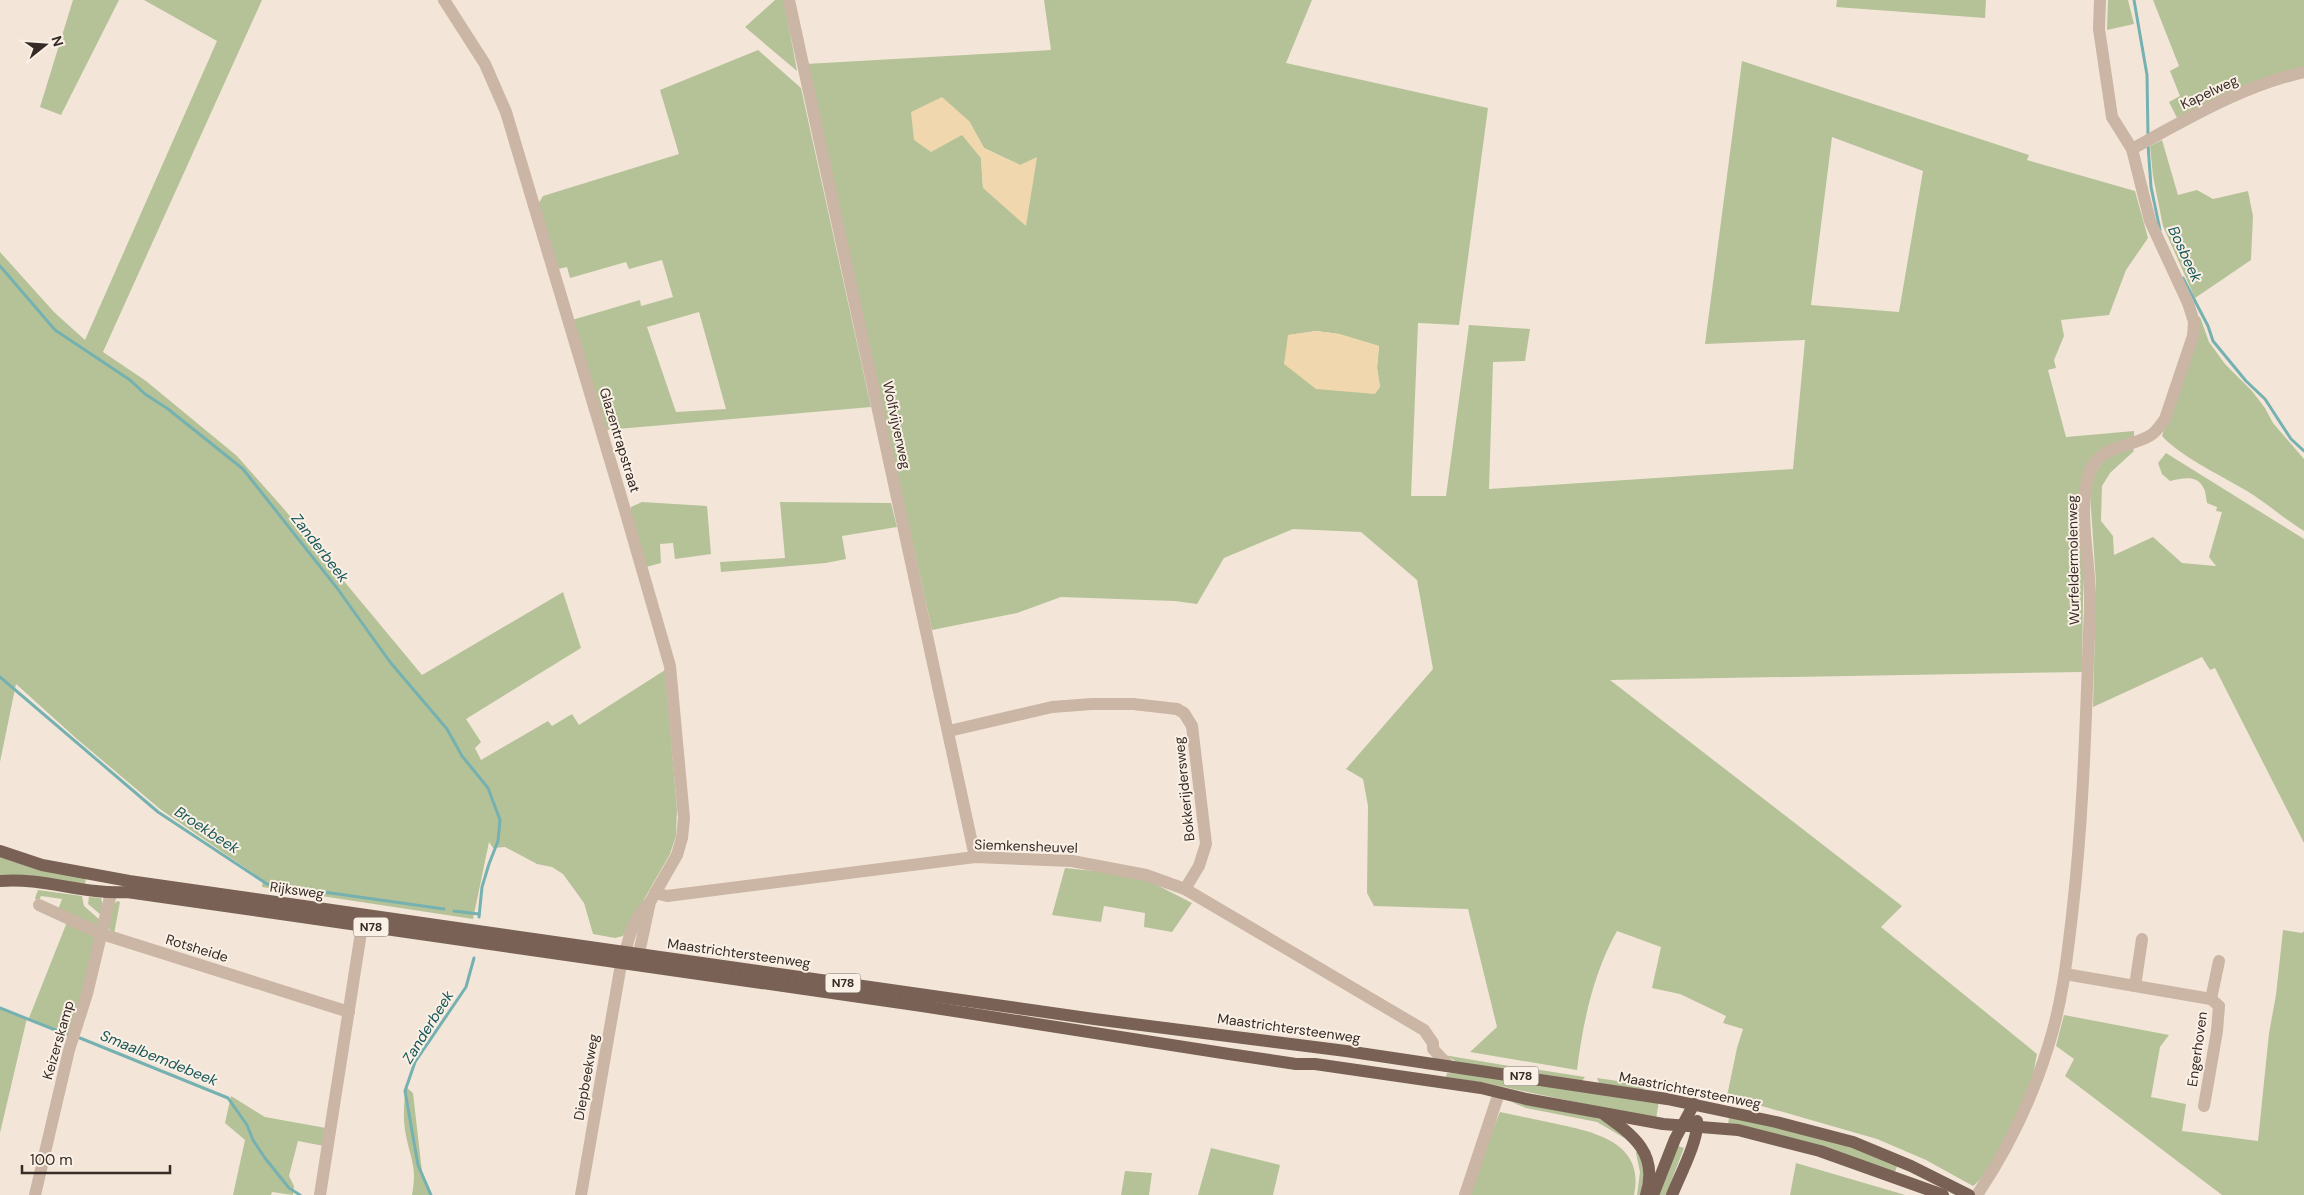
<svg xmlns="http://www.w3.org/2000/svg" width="2304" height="1195" font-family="'DM Sans',sans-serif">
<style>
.green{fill:#b5c298;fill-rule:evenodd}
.sand{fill:#f1d7ad}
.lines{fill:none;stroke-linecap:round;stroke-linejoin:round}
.stream{stroke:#76b1b1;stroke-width:3}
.minor{stroke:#cbb5a4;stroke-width:12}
.major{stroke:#796156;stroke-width:12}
.labels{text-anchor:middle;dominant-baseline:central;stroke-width:4;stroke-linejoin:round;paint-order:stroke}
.shield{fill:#faf0e5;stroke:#71665f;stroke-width:1}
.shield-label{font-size:12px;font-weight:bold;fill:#362b26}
.street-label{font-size:14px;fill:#362b26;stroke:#faf0e5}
.water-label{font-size:15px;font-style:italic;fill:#19585a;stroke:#faf0e5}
</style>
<rect width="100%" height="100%" fill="#f3e6d9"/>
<g class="green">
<polygon points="73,0 119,0 61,115 40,107"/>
<polygon points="144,0 262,0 103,352 146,381 237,456 284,509 422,675 563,592 581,648 466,719 481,742 475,748 481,760 548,721 552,726 572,714 579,725 665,670 677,809 676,836 670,854 623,936 615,938 593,934 584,903 563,874 552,867 537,864 505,847 493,848 489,842 473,919 262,887 263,880 160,809 77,739 16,684 0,762 0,252 54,312 85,340 217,41"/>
<polygon points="775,0 784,0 797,71 745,27"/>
<path d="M1044 0H1312L1286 63 1488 108 1459 325 1418 323 1411 496H1446L1469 325 1530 329 1525 361 1493 362 1489 489 1793 469 1805 340 1705 344 1742 61 2029 155 2027 160 2135 191 2148 238 2126 270 2109 315 2061 320 2064 336 2054 360 2056 368 2048 370 2066 437 2134 431V437C2106 446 2103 446 2085 469L2082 672 1610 680 1902 906 1881 927 2037 1054C2035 1063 2034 1073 2031 1081 2023 1103 1990 1176 1973 1186L1926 1160 1877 1139 1727 1096 1737 1048 1743 1029 1723 1023 1726 1016 1680 994 1652 988 1661 947 1617 931C1593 974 1583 1022 1577 1070L1470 1052 1497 1027 1468 909 1374 906 1367 893 1368 806 1363 779 1346 769 1433 669 1417 580 1361 532 1293 529 1224 558 1197 604 1175 601 1061 597 1017 613 932 630 806 64 1051 50ZM969 121 984 148 1020 165 983 188 981 158 962 134ZM1832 137 1923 171 1899 312 1811 305ZM1316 331 1339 334 1379 346 1377 368 1380 387 1289 335Z"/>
<polygon points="1837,0 1986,0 1985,18 1836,7"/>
<polygon points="2108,0 2128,0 2134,24 2107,30"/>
<polygon points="2153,0 2304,0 2304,68 2177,118 2169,102 2180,96 2170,71 2179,66"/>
<path d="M758 50 801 88 871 407 606 430 572 320 640 300 641 306 673 297 662 260 629 269 626 262 570 278 567 267 558 269 537 206 543 196 679 154 660 90ZM699 312 726 409 676 412 647 327Z"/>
<polygon points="2162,140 2178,195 2197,190 2213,199 2248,191 2253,216 2251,260 2195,298 2163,226 2153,176 2150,146"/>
<path d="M2197 317H2200L2209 342 2225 364 2252 391 2265 408 2273 423 2304 459V531C2284 519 2267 503 2247 491 2222 476 2181 457 2162 436Z"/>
<path d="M2132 446 2134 451 2110 473 2102 486 2101 521 2113 536 2114 555 2153 537 2182 563 2216 566 2209 557 2222 512 2216 511 2217 507 2207 503C2206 498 2206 491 2203 487 2196 474 2181 479 2170 481L2162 474 2158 463 2166 453 2304 539V843L2215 668 2210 670 2202 657 2093 707 2096 583 2090 494 2092 479 2103 460Z"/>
<polygon points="642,502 707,506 711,554 675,559 673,543 660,544 661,563 646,567 630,513 631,507"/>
<polygon points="780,502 891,503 897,527 842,536 846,559 826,563 721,572 720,562 785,558"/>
<polygon points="0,854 86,876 85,885 0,877"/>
<polygon points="1065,868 1114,873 1149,881 1192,903 1172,932 1144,927 1145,913 1104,906 1101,922 1052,915"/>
<polygon points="38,890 82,896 84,906 100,920 99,926 58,910 62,899 41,896 38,903 35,898"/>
<polygon points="89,897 101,898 103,905 101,915 88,904"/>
<polygon points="117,901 120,902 114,934 108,928 114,904"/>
<polygon points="67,922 91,933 96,939 70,1036 29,1018"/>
<polygon points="2283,930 2302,933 2304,931 2304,1195 2222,1195 2065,1076 2074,1059 2056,1046 2064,1015 2169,1035 2160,1047 2151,1097 2186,1104 2182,1131 2258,1141 2269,1033 2276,995"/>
<polygon points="0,1007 27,1018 0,1133"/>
<polygon points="1444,1055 1509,1066 1507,1070 1459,1063"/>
<polygon points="1521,1067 1585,1077 1582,1081 1524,1073"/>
<polygon points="1447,1073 1479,1074 1659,1101 1656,1119 1480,1082 1446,1077"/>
<polygon points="1597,1078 1645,1085 1643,1090 1599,1083"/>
<path d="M406 1087 413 1093 422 1172 430 1195H412C418 1166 409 1156 405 1130 403 1115 404 1102 406 1087Z"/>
<polygon points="231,1096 265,1117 326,1128 324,1146 298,1141 289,1176 294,1186 293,1195 272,1192 271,1195 233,1195 245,1140 225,1123"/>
<polygon points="1511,1102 1594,1117 1606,1122 1626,1139 1597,1122 1526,1108"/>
<path d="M1500 1112C1519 1116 1538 1120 1557 1124 1595 1132 1645 1143 1634 1195H1469L1479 1162Z"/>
<polygon points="1729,1117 1846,1143 1898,1163 1895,1172 1728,1125"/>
<polygon points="1675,1145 1684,1148 1666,1195 1657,1195"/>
<polygon points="1211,1148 1280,1165 1273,1195 1198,1195"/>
<polygon points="1638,1150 1644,1163 1642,1195 1637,1195 1640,1172 1636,1153"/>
<polygon points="1796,1163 1902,1194 1905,1195 1790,1195"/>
<polygon points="1125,1171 1152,1173 1149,1195 1121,1195"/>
</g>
<g class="sand">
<polygon points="942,97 969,121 984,148 1020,165 1037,157 1026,226 983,188 981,158 962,135 931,152 914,140 911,112"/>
<polygon points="1316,331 1339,334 1379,346 1377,368 1380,387 1375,394 1316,389 1284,364 1288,335"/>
</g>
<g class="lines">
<g class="stream">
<polyline points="2134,0 2147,75 2148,136"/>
<polyline points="2148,145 2151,187 2160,230"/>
<polyline points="0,266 55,330 130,380 145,394 168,409 243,469 337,588 390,662 447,729 462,756 488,788 500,820 498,841 489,864 482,887 479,917"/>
<polyline points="2183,278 2208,326 2213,341 2246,381 2265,399 2291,439 2304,451"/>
<polyline points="0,677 158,812 267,884 444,909"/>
<polyline points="454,911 479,914"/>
<polyline points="0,1008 68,1035"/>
<polyline points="80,1038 228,1098 247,1125 253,1140 265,1158 289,1188 300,1195"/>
<polyline points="431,1195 418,1165 405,1091 415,1062 466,987 474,958"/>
</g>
<g class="minor">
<polyline points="444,0 485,64 506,112 622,500 670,666 684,818 682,838 677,855 650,902 639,953"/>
<polyline points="789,0 975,857"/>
<path d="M2132 149C2187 119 2242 86 2304 72"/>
<polyline points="949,731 1052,707 1092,704 1133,704 1177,709 1184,713 1192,726 1206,844 1199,866 1185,889"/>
<polyline points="655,893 667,896 975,857 1072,861 1146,875 1185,889 1424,1030 1433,1043 1433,1049 1449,1066"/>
<polyline points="39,905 102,934 349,1012"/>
<path d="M626 951C629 933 635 918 648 904"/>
<polyline points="2065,974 2211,999 2219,1006 2217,1031 2204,1106"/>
<polyline points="2135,986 2142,939"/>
<polyline points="2211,999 2219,961"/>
<polyline points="35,1195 69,1050 87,994 111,893"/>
<polyline points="320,1195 362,926"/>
<polyline points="581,1195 621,964"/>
<polyline points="1465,1195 1499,1093"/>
<path d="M1977 1195C2007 1150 2032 1099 2048 1047 2062 1004 2067 959 2072 915 2084 812 2086 710 2090 607 2092 566 2075 506 2091 469 2104 443 2131 448 2151 435 2157 431 2161 424 2165 419L2193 336 2194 322 2188 303 2150 221 2132 149 2112 117 2099 29 2100 0"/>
</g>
<g class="major">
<polyline points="0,851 42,865 129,881 1094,1019 1346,1051 1667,1099 1776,1122 1853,1142 1911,1166 1969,1195"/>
<path d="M0 881C43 877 84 895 127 892L922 1006 1229 1054 1296 1064H1315L1481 1088 1526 1099 1663 1124 1738 1130 1820 1151 1943 1195"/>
<path d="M1602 1113C1633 1135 1659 1153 1646 1195"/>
<polyline points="1653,1195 1675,1139 1694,1104"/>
<path d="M1672 1195C1679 1177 1699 1140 1697 1121"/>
</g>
</g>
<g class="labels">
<g class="shield">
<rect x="353.5" y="917.5" width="35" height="19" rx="4"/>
<rect x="825.5" y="973.5" width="35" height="19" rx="4"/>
<rect x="1503.5" y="1066.5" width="35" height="19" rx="4"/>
</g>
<g class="shield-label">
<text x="371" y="927">N78</text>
<text x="843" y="983">N78</text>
<text x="1521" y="1076">N78</text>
</g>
<g class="street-label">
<text transform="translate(2209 92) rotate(-25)">Kapelweg</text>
<text transform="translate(897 425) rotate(78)">Wolfvijverweg</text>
<text transform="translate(620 440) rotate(73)">Glazentrapstraat</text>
<text transform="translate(2073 560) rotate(-91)">Wurfeldermolenweg</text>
<text transform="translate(1184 789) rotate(-96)">Bokkerijdersweg</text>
<text transform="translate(1026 846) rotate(2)">Siemkensheuvel</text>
<text transform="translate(297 890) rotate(8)">Rijksweg</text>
<text transform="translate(197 948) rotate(17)">Rotsheide</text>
<text transform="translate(739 953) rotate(8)">Maastrichtersteenweg</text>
<text transform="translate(1289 1028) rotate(8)">Maastrichtersteenweg</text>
<text transform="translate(58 1040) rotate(-74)">Keizerskamp</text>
<text transform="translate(2197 1049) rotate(-82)">Engerhoven</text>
<text transform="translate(586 1077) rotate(-80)">Diepbeekweg</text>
<text transform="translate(1690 1090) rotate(11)">Maastrichtersteenweg</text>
</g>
<g class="water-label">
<text transform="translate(2185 254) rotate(65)">Bosbeek</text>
<text transform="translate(320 548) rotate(52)">Zanderbeek</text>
<text transform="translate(207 830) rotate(33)">Broekbeek</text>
<text transform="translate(428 1027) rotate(-58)">Zanderbeek</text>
<text transform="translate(159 1058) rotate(22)">Smaalbemdebeek</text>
</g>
</g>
<g transform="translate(45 45) rotate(73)" stroke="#faf0e5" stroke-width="4" paint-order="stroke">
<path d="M0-4L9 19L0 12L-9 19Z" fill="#362b26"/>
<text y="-8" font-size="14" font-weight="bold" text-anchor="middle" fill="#362b26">N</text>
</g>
<path d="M22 1165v8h148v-8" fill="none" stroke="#362b26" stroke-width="2.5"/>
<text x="30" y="1165" font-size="15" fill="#362b26" stroke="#faf0e5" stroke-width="4" paint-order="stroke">100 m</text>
</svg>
